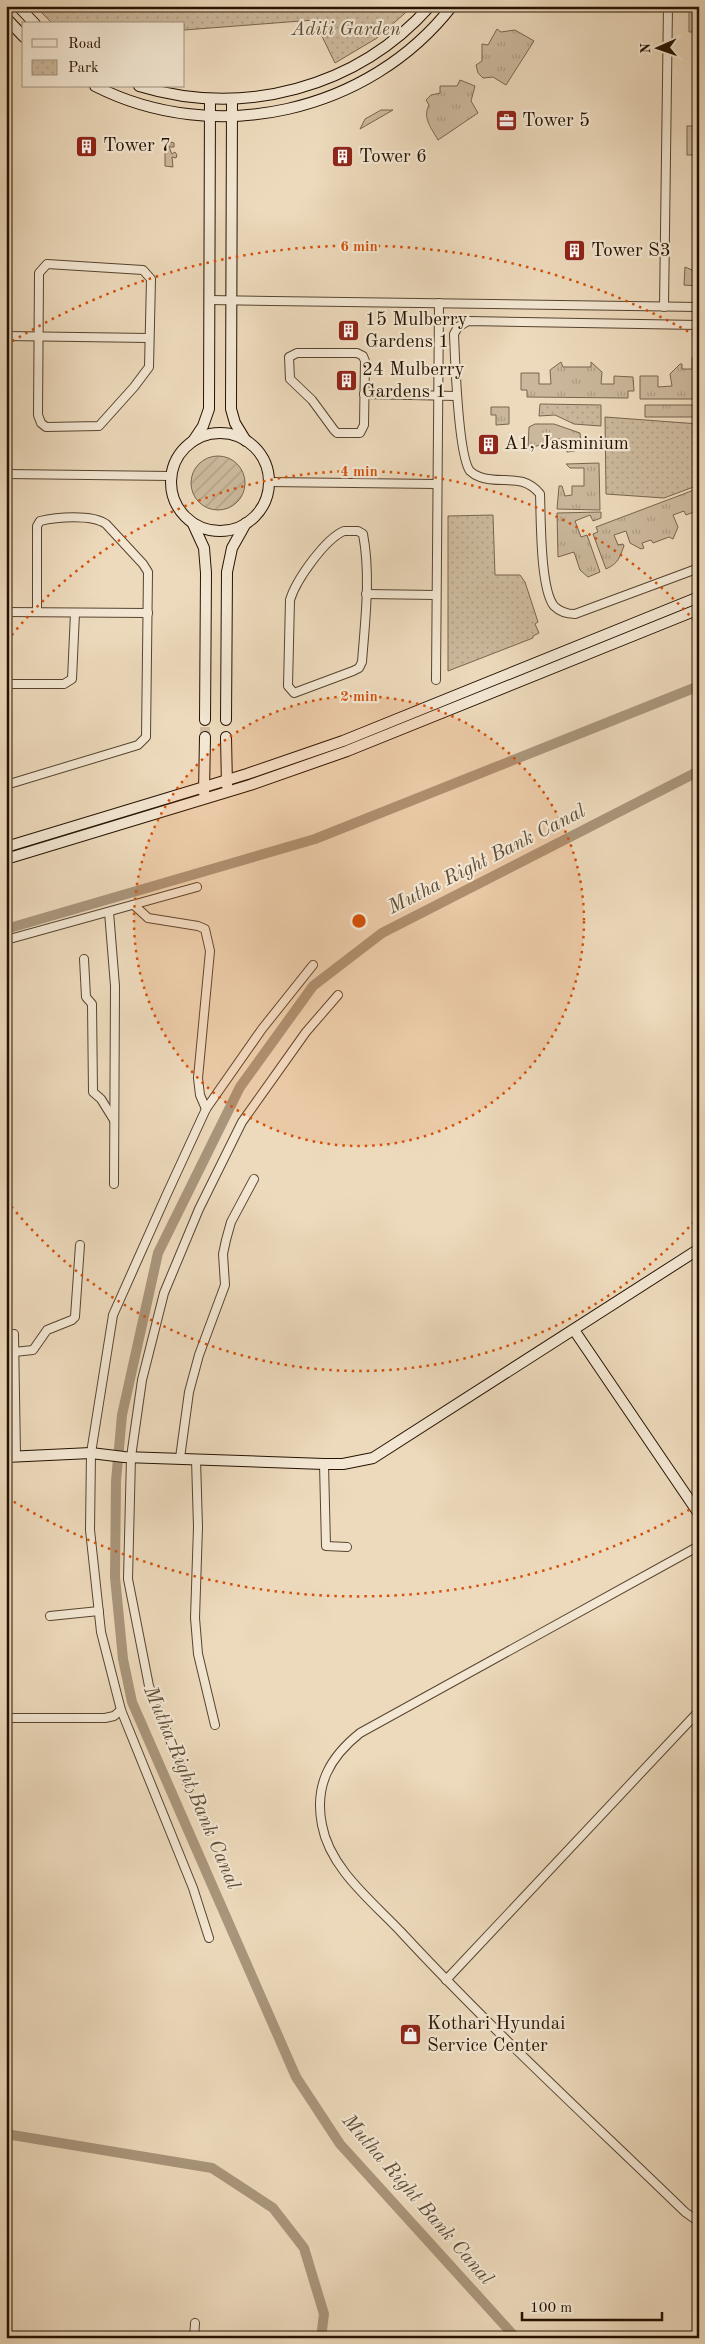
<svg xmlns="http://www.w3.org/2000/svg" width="705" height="2344" font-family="'Old Standard TT',serif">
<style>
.grass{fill:url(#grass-tufts);stroke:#78654e}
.park{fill:url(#park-dots);stroke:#78654e}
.garden{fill:url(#garden-furrows);stroke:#78654e}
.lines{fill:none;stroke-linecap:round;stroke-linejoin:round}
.canal{stroke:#a9967c;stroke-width:10}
.secondary-tunnel{stroke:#cfbca0;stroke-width:10;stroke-dasharray:10 5;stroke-linecap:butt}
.street-casing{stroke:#57442f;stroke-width:10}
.secondary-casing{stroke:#251200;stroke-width:12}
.street{stroke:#f3e7d3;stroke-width:8}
.secondary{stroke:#f3e7d3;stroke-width:10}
.ring{fill:none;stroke:#d4520b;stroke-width:2.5;stroke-dasharray:2.5 5}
.labels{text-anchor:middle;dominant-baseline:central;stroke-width:4.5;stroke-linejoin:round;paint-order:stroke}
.park-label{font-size:19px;font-style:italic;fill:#5f4c37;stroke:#f3e7d3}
.poi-label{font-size:19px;fill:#251200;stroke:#f3e7d3;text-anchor:start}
.water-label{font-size:20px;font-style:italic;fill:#604d38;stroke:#f3e7d3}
.centre{fill:#d4520b;stroke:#f3e7d3;stroke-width:2.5}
.ring-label{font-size:15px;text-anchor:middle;font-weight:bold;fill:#d4520b;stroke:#f3e7d3;stroke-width:4.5;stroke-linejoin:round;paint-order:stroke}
</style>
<defs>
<pattern id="grass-tufts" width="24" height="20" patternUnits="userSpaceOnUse" patternTransform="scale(1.25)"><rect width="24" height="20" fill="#cbb89c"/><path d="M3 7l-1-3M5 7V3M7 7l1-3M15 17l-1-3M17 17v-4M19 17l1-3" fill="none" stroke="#ae9d85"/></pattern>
<pattern id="park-dots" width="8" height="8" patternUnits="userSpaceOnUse" patternTransform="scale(1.25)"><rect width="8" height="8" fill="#cbb89c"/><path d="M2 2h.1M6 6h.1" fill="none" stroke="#ae9d85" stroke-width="1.8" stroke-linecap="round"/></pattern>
<pattern id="garden-furrows" width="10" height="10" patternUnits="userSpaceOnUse" patternTransform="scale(1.25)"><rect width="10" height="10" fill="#cbb89c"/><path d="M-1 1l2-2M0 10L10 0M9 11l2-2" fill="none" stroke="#ae9d85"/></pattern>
</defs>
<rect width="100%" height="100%" fill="#eddabc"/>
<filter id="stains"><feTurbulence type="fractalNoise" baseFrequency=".004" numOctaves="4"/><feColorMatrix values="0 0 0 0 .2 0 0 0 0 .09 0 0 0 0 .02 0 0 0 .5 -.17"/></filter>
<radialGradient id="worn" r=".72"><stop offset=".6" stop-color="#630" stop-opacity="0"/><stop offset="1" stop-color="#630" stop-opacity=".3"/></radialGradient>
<g class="grass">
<polygon points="689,6 699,6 696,32 689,32"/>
<polygon points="497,29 501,32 515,30 534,41 506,85 493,77 483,78 478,73 476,65 482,61 482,44 488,45"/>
<path d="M460 80 475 86 471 101 478 113 438 140C432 129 422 118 429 105L426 100 431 95 440 93V86H457Z"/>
<polygon points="381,110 393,110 360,129 365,119"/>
<rect x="687" y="126" width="12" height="29"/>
<polygon points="165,141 168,144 171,142 174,143 174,147 169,147 172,154 175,152 177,155 176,158 172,157 173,167 165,166"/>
<polygon points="685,267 699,273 699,286 684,285"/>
<polygon points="692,358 695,358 695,399 640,399 640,376 658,376 658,387 672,386 670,374 680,364 682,364 682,369 692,369"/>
<polygon points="561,362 563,367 591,367 591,362 602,372 601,384 614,384 614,376 633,377 634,391 628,391 628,398 527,397 527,390 521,390 521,373 539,373 539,384 551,384 550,370"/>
<polygon points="645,405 695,405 694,417 645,417"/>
<polygon points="491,407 509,407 509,424 496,425 496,415 491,415"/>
<polygon points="535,424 554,424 580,433 581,444 575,445 575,451 567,452 566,439 552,439 528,450 529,427"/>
<polygon points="599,463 600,510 557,509 559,486 562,486 565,496 572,495 572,486 584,486 584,468 570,468 566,464"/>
<path d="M694 490 699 510 686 515 684 511 673 515 678 527 673 539 669 537 653 543 651 540 642 543 644 548 641 549 630 543 626 531 614 535 618 545 623 544 624 546C619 558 619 563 606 569L593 534 598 532 596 527Z"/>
<polygon points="601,512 601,518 593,521 590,515 575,521 581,537 587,535 600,572 588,577 580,570 574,552 558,557 557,513"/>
</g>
<g class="park">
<polygon points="35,6 413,6 377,38 335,63 314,20 184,30 184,24 53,24"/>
<polygon points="540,404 601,405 601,426 574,424 555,415 539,416"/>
<polygon points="605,417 699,424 699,485 664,498 606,494"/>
<polygon points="493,515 495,575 520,575 525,582 538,622 535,624 539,633 533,636 533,638 448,671 448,516"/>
</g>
<circle class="garden" cx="218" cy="483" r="27"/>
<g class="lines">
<g class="canal">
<polyline points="6,929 315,839 699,686"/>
<polyline points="6,2134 212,2168 273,2208 304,2248 324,2314 321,2338"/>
<polyline points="516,2338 340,2144 296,2077 132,1702 123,1659 115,1577 116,1481 122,1415 158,1253 240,1087 313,986 382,933 699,771"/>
</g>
<polyline class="secondary-tunnel" points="205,737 205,720"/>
<defs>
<g id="street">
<polygon points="47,264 143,270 151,279 149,367 134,387 99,426 46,427 41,423 38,415 39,273"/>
<polyline points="209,300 699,307"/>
<polyline points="664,307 668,6"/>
<path d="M699 325 468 321 458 327 454 334C455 358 458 456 470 471 472 473 477 476 480 477 502 485 522 472 540 494 541 518 540 589 554 606 560 612 567 614 575 614L699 568"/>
<polyline points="6,336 149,338"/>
<polygon points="297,353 357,353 363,356 365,361 364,425 360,433 337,433 334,430 312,400 290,379 289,357"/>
<polyline points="364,394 456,396"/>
<polyline points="6,474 171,476"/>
<polyline points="269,482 437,484"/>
<path d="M344 531H358L363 534C371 576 365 621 362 662L359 668 353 671 294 693 288 686 290 600C296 580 325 539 344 531Z"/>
<polyline points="366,594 436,595"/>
<polyline points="6,612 148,613"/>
<polyline points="436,680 439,303"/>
<polyline points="6,684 64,684 72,679 75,613"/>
<path d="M6 785 138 745 146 737 148 572 143 564 106 524C92 514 56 517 40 521L37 526V612"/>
<polyline points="134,905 148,918 198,926 205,929 210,951 198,1078 200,1095 206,1109"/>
<polyline points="109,912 115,986 114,1184"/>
<polyline points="6,940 197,887"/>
<polyline points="84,959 86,997 92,1004 93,1092 101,1099 114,1120"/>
<polyline points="14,1334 16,1456"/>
<polyline points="14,1352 33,1350 47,1330 72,1320 75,1317 80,1245"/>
<polyline points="180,1458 189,1392 199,1355 225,1285 223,1254 226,1240 231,1222 254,1179"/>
<polyline points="196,1459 198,1527 195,1618 198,1654 215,1725"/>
<polyline points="324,1464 326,1546 347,1547"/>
<path d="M699 1546 360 1733C330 1757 314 1785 322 1825 330 1869 373 1902 402 1933 492 2030 590 2120 685 2212L699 2222"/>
<polyline points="50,1616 99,1611"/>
<polyline points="6,1718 105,1718 114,1716 121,1710"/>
<polyline points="189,1788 149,1686 128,1579 131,1457 142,1380 164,1293 199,1209 242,1122 306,1032 338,995"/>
<polyline points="209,1938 193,1888 121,1710 101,1632 90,1530 91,1453 113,1315 166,1196 206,1109 262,1029 313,965"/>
<polyline points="446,1980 699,1711"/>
<polyline points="194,2338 195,2323"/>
</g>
<g id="secondary">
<polyline points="18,6 35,24"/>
<polyline points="6,18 24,37"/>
<path d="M95 86C215 147 369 113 452 6"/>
<path d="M139 86C244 118 357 88 430 6"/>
<polyline points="232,100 231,409 235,423 246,441"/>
<circle cx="220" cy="482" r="49"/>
<polyline points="193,441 203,426 209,409 210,99"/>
<polyline points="193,524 204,548 206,573 205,720"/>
<polyline points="226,720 227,572 232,548 246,523"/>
<polyline points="226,737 227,786"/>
<polyline points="204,793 205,737"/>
<polyline points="6,847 247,774 343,741 699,597"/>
<polyline points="6,859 250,785 347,751 699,609"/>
<polyline points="574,1330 699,1514"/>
<polyline points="6,1457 91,1453 124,1457 324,1464 343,1464 373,1458 699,1249"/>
</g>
</defs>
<use href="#street" class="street-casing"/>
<use href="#secondary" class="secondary-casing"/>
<use href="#street" class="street"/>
<use href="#secondary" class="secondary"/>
</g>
<circle cx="359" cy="921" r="225" fill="#d4520b" fill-opacity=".12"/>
<g class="ring">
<circle cx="359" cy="921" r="225"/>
<path d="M699 1216A450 450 0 0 1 7 1201M7 641A450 450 0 0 1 699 626"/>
<path d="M696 1506A675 675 0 0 1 6 1497M6 345A675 675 0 0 1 696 336"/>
</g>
<defs>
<symbol id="office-square" viewBox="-11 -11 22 22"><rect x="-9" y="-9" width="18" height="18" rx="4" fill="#8f2418" stroke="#f3e7d3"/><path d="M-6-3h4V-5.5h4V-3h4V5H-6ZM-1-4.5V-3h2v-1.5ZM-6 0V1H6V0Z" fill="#fff"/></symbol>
<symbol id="building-square" viewBox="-11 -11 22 22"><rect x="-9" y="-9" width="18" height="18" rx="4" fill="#8f2418" stroke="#f3e7d3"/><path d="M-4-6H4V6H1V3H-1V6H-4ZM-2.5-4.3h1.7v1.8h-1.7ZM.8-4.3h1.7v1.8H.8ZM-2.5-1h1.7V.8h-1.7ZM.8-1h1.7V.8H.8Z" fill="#fff"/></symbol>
<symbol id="shop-square" viewBox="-11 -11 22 22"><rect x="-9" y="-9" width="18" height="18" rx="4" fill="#8f2418" stroke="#f3e7d3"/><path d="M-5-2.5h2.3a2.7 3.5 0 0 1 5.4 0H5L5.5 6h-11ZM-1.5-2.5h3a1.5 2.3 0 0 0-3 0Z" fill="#fff"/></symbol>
</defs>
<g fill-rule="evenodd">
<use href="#office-square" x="494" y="108" width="25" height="25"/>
<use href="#building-square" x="74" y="134" width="25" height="25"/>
<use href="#building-square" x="330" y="144" width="25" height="25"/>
<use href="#building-square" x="562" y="238" width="25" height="25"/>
<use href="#building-square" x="336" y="318" width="25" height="25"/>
<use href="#building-square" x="334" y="368" width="25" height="25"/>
<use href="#building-square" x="476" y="432" width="25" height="25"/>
<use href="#shop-square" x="398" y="2022" width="25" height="25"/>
</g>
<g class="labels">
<g class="park-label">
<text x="346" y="30">Aditi Garden</text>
</g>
<g class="poi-label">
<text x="522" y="121">Tower 5</text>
<text x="103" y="146">Tower 7</text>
<text x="359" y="157">Tower 6</text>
<text x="591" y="251">Tower S3</text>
<text x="365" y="320">15 Mulberry<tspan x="365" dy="22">Gardens 1</tspan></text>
<text x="362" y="370">24 Mulberry<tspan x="362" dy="22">Gardens 1</tspan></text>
<text x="504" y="444">A1, Jasminium</text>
<text x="427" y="2024">Kothari Hyundai<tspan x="427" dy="22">Service Center</tspan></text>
</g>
<g class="water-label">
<text transform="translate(487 860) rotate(-27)">Mutha Right Bank Canal</text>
<text transform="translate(191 1788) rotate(67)">Mutha Right Bank Canal</text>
<text transform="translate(417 2200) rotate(49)">Mutha Right Bank Canal</text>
</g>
</g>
<circle cx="359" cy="921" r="8" class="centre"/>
<g class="ring-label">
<text x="359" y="251">6 min</text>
<text x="359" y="476">4 min</text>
<text x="359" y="701">2 min</text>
</g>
<rect width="705" height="2344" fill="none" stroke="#eddabc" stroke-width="25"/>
<rect x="8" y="8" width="690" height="2329" fill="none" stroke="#251200" stroke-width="2.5"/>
<rect x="12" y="12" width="680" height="2319" fill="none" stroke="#251200"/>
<rect x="22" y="22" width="162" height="65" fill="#f3e7d3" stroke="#a1927f"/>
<rect x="32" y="39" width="25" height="8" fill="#f3e7d3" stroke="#a1927f"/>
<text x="68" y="48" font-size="15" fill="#251200">Road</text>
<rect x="32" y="60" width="25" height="15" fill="url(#park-dots)" stroke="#a1927f"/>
<text x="68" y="72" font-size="15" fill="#251200">Park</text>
<g transform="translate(658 48) rotate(268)" stroke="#f3e7d3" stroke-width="4" paint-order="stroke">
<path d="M0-4L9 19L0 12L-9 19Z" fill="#251200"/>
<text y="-8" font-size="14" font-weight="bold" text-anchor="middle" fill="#251200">N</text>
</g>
<path d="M522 2312v8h140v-8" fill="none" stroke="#251200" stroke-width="2.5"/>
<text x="530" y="2312" font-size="15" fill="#251200" stroke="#f3e7d3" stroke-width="4" paint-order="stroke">100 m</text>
<rect width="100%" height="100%" filter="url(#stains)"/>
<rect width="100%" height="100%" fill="url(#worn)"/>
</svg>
